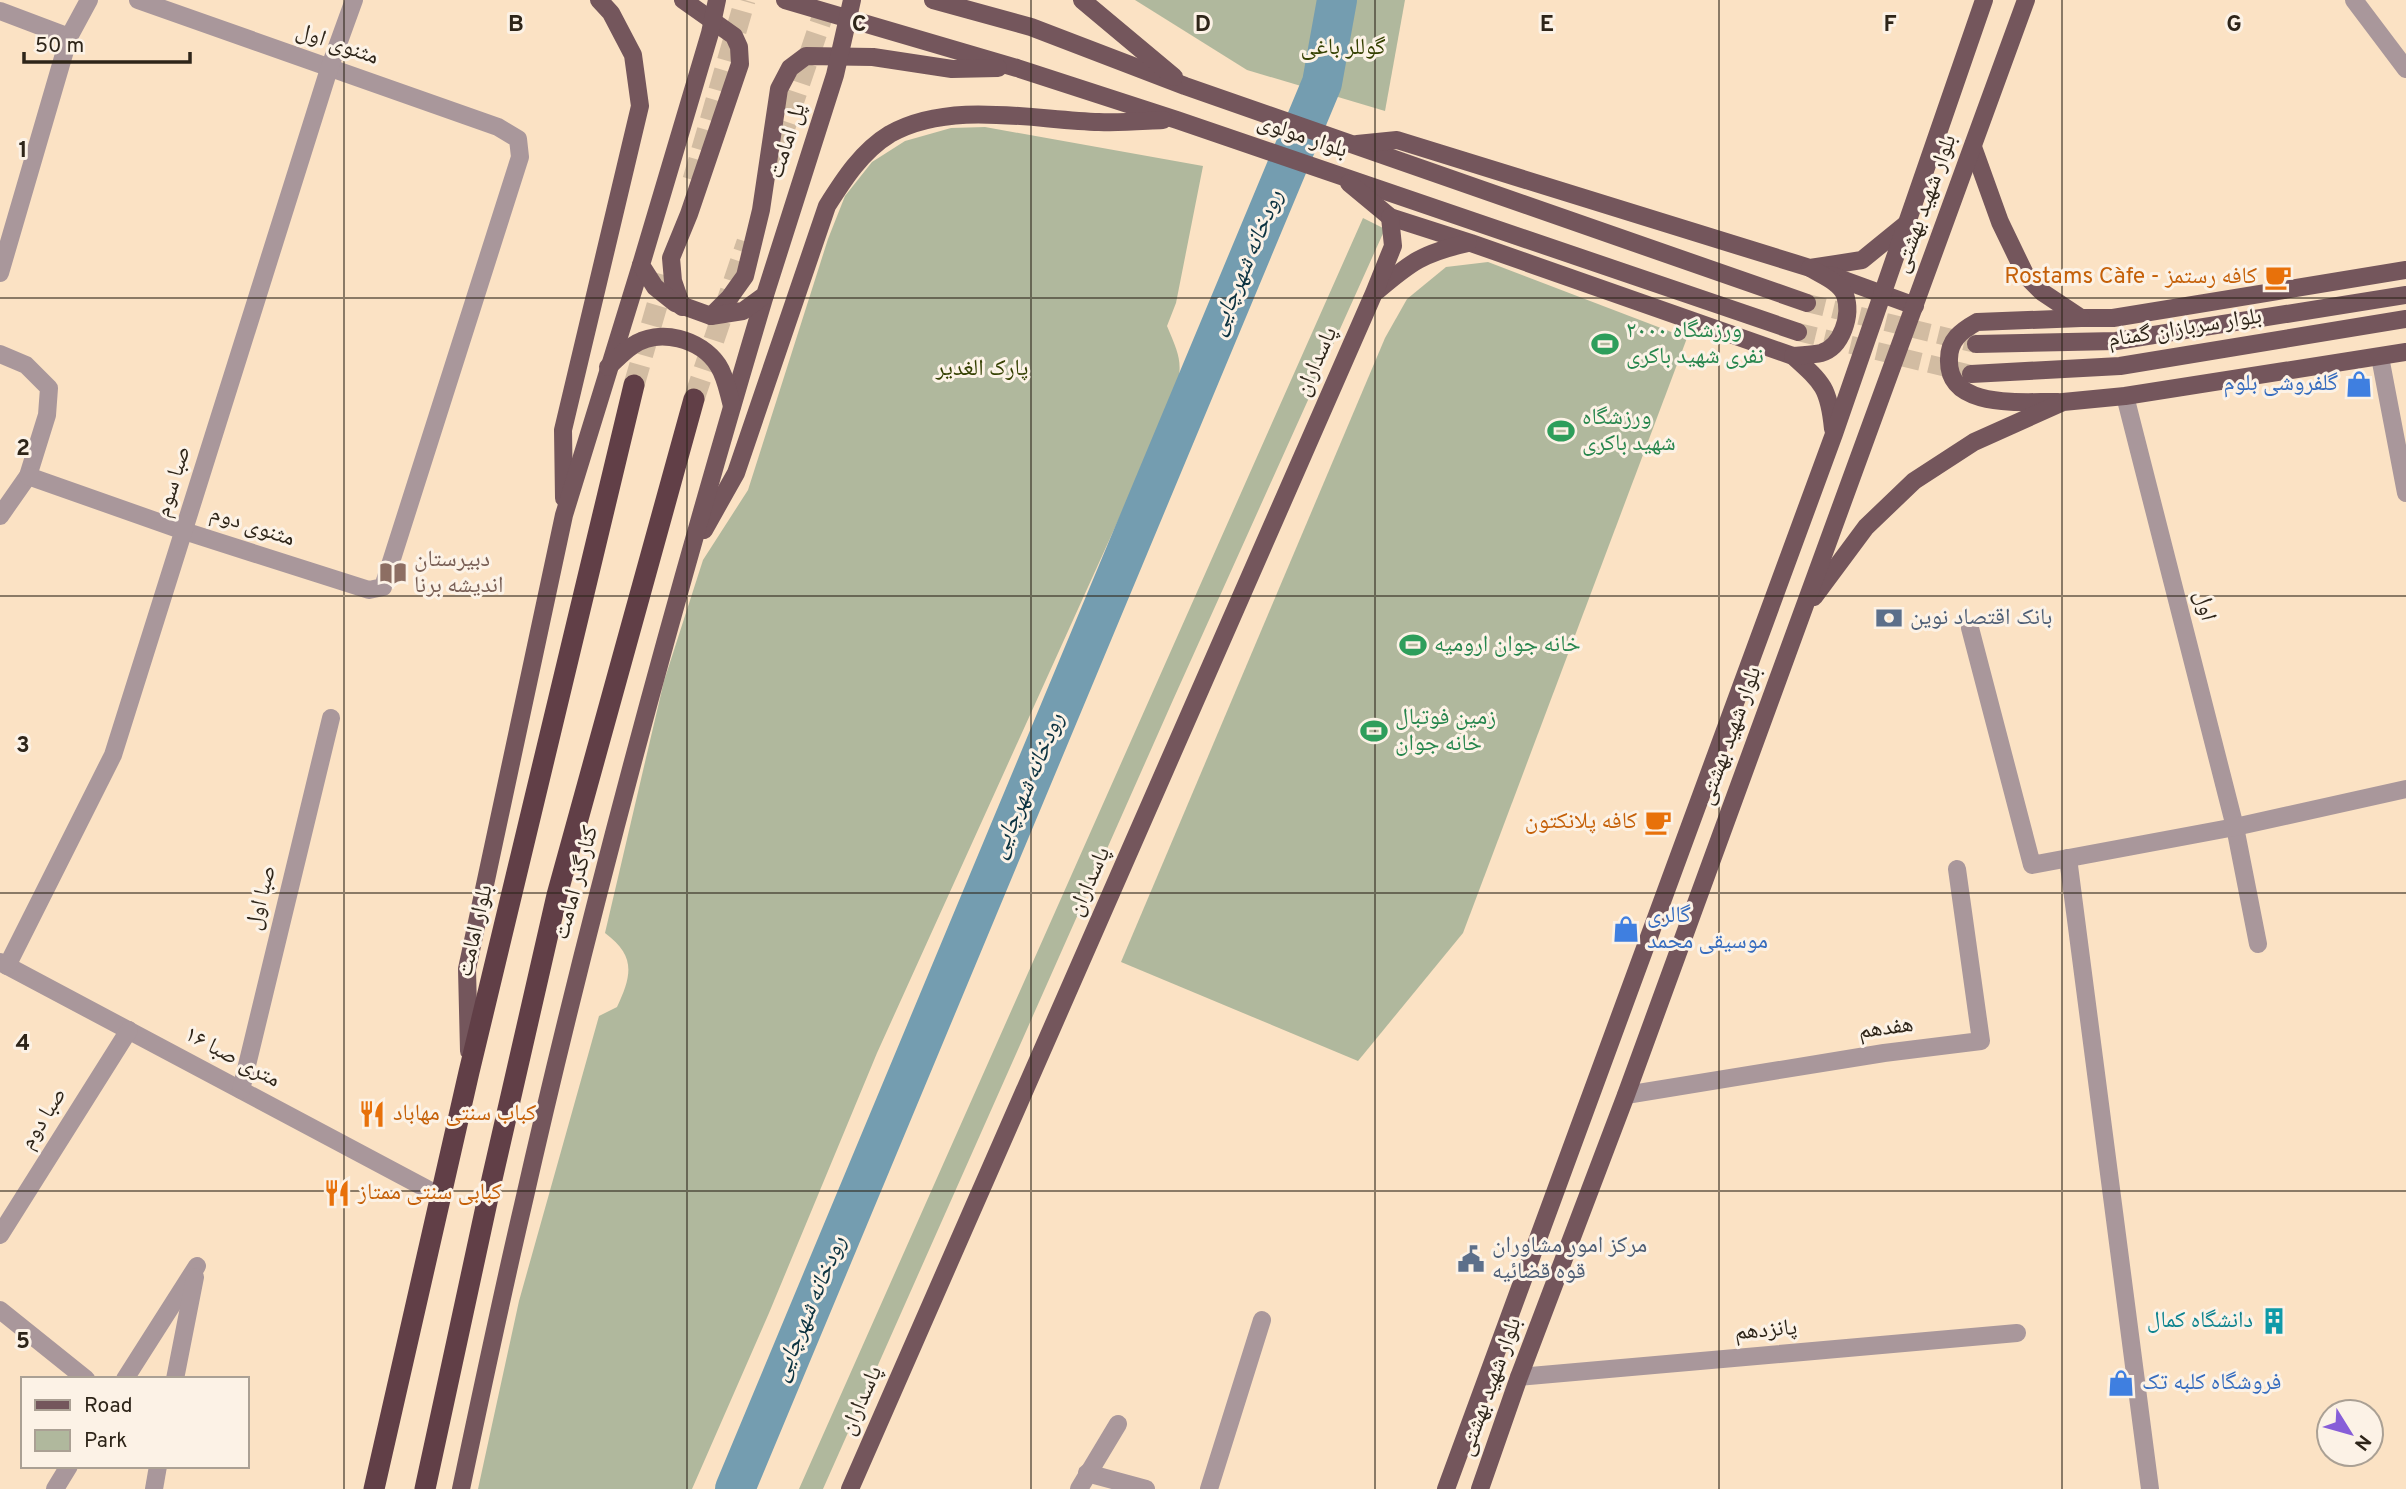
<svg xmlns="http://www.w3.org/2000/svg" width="2406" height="1489" font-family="Overpass,'Noto Naskh Arabic',sans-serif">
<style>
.green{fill:#b0b89d}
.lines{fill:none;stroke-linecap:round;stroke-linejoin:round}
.river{stroke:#749db0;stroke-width:40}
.major-tunnel{stroke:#d2bca2;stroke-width:18;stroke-dasharray:18 9;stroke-linecap:butt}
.highway-tunnel{stroke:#d2bca2;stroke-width:21;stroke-dasharray:21 10;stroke-linecap:butt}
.minor{stroke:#a9979b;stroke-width:18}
.major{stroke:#74565c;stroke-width:18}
.highway{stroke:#613f47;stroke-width:21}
.major-bridge{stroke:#74565c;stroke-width:18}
.grid{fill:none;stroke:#2e2519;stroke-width:2;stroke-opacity:0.55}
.labels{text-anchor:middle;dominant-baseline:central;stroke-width:6;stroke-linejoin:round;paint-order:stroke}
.street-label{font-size:23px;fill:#2e2519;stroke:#fcf2e6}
.park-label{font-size:23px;fill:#354102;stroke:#fcf2e6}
.food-label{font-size:23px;fill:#c56008;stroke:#fcf2e6;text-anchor:end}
.leisure-label{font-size:23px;fill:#27864d;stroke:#fcf2e6;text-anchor:start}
.shop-label{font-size:23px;fill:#366cbe;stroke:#fcf2e6;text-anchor:start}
.education-label{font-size:23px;fill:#785e54;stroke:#fcf2e6;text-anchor:start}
.service-label{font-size:23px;fill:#4e5e75;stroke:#fcf2e6;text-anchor:start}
.culture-label{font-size:23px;fill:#0d838f;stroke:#fcf2e6;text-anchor:end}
.water-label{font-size:24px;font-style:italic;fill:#0b3240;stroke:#fcf2e6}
.grid-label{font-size:23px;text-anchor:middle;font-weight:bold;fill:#2e2519;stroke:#fcf2e6;stroke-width:6;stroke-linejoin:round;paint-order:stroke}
</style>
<rect width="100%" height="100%" fill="#fbe2c4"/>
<g class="green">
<polygon points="1135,0 1405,0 1385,111 1247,70"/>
<path d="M985 127 1203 166 1176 303 1167 326C1180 357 1184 364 1174 397L877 1053 769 1313 692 1489H478L519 1301 599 1016 617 1007C632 975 636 956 605 933L664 681 703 560 748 490 828 239 845 196 872 162 905 141 951 128Z"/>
<polygon points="1363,218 1385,229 1173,700 823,1489 799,1489"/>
<polygon points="1488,262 1687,338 1463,933 1358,1061 1121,962 1385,338 1407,299 1446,267"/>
</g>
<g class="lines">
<polyline class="river" points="735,1489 1322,83 1337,0"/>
<g class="major-tunnel">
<polyline points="1807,303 1976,344"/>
<polyline points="1798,332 1971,374"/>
</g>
<g class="highway-tunnel">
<polyline points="770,171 828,0"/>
<polyline points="693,180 745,0"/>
<polyline points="634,385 666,274"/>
<polyline points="694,399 747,242"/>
</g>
<g class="minor">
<polyline points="2354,0 2406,69"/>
<polyline points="0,11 69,37"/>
<polyline points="0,273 69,37 89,0"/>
<polyline points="0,354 26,365 49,388 47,415 28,476 0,516"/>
<polyline points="2380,357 2406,493"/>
<polyline points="2125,396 2235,827 2258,944"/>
<polyline points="28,476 184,531 369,590 383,587 520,157 518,139 498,127 138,0"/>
<polyline points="1970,628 2032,865 2235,827 2406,789"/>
<polyline points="2068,858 2150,1489"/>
<polyline points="0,962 442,1197"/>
<polyline points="7,966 113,755 329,69 354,0"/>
<polyline points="241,1090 331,718"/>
<polyline points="1626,1095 1884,1053 1981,1041 1957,869"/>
<polyline points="0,1235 129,1030"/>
<polyline points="0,1310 86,1379"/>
<polyline points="1519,1377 2017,1333"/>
<polyline points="125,1379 197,1266"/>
<polyline points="175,1379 195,1277"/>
<polyline points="1087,1473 1146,1489"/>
<polyline points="55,1489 69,1466"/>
<polyline points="154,1489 158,1466"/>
<polyline points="1079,1489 1118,1424"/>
<polyline points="1209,1489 1262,1320"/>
</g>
<g class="major">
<polyline points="785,0 1017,68 1177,120 1798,332"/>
<polyline points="933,0 1031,27 1185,86 1807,303"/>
<polyline points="1082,0 1174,77"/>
<polyline points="1357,144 1397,140 1810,268 1862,260 1905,225"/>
<polyline points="1973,147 2000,222 2026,276 2042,292 2081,318 2113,318 2406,270"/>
<path d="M1349 183 1390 217 1471 243 1793 356C1823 383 1829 388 1833 429"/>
<polyline points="1830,275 1915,306"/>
<path d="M1377 291C1411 262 1423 253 1468 243"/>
<polyline points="682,307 673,281 671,258 689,214 740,64 739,47 734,36 683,0"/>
<polyline points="711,316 730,297 745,276 761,210 779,89 790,68 806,56 873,57 952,69 998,68"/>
<polyline points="1976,344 2116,341 2406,295"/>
<path d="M1793 356C1802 355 1813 355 1821 353 1842 347 1852 315 1845 295 1840 282 1821 275 1810 268"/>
<polyline points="1971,374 2120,366 2406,319"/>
<path d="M2058 402C2025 401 1947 411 1949 359 1949 340 1961 331 1977 322L2081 318"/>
<polyline points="564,498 563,430 640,106 633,55 611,13 599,0"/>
<path d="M704 530 736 473 827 206C844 179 862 151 890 134 950 100 1033 120 1099 122 1121 123 1142 121 1163 120"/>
<polyline points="1814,597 1866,527 1914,481 1974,442 2063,402 2125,396 2406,352"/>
<polyline points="469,1051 467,969 564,515 641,265"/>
<path d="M461 1489C481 1394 501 1299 523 1205 592 900 676 594 765 295"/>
<polyline points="850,1489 1374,293 1393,246 1390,217"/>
<polyline points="1446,1489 1834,434 1984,0"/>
<polyline points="1480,1489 1519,1377 1626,1095 2026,0"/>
</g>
<g class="highway">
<polyline points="374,1489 469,1072 634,385"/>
<polyline points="425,1489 492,1179 557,895 694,399"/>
</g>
<g class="major-bridge">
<polyline points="717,0 710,33 641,265 655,287 675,303 711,316 743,311 765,295 835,75 852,0"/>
<path d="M608 367C616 360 623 352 632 346 659 327 701 339 718 365 726 377 728 392 732 406"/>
</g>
</g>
<path class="grid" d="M344 0V1489M687 0V1489M1031 0V1489M1375 0V1489M1719 0V1489M2062 0V1489M0 298H2406M0 596H2406M0 893H2406M0 1191H2406"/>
<defs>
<symbol id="cafe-bare" viewBox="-9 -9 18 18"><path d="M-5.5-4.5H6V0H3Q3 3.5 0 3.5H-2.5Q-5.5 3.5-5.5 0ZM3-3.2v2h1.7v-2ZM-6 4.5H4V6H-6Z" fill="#e8710a" stroke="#fcf2e6" stroke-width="2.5" paint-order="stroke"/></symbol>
<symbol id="stadium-bare" viewBox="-9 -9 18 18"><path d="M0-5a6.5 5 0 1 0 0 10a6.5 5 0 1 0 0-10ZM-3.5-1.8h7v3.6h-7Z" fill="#2e9e5b" stroke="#fcf2e6" stroke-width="2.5" paint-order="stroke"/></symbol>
<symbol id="shop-bare" viewBox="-9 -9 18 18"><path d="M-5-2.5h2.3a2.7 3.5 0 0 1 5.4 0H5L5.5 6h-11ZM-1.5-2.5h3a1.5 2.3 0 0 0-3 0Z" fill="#3f7fe0" stroke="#fcf2e6" stroke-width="2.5" paint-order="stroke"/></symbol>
<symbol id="library-bare" viewBox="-9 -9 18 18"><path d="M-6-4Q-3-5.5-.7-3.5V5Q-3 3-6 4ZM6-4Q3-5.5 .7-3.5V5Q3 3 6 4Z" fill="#8d6e63" stroke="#fcf2e6" stroke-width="2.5" paint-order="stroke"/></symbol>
<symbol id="bank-bare" viewBox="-9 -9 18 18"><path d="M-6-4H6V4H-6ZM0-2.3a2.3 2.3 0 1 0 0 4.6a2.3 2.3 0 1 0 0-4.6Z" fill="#5c6f8a" stroke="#fcf2e6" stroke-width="2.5" paint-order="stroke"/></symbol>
<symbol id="restaurant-bare" viewBox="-9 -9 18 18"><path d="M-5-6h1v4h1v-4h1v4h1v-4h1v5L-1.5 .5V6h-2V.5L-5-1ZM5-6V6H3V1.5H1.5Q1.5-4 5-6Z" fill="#e8710a" stroke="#fcf2e6" stroke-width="2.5" paint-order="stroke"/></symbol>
<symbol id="civic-bare" viewBox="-9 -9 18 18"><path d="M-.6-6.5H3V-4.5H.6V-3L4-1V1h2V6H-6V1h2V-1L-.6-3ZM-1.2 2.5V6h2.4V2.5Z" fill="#5c6f8a" stroke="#fcf2e6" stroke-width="2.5" paint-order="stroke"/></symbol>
<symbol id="building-bare" viewBox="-9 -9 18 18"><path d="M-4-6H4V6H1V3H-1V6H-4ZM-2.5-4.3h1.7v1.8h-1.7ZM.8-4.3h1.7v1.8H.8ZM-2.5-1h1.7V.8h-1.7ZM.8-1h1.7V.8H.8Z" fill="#0f9aa8" stroke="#fcf2e6" stroke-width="2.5" paint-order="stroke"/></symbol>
</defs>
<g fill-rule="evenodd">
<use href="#cafe-bare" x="2259" y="258" width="38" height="38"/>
<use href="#stadium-bare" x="1586" y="325" width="38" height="38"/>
<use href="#shop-bare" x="2340" y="365" width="38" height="38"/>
<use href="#stadium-bare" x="1542" y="412" width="38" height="38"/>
<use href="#library-bare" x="374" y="554" width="38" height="38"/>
<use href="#bank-bare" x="1870" y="599" width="38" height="38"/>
<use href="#stadium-bare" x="1394" y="626" width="38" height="38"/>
<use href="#stadium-bare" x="1355" y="712" width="38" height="38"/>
<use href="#cafe-bare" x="1639" y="803" width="38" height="38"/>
<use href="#shop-bare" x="1607" y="910" width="38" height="38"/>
<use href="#restaurant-bare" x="353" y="1095" width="38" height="38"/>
<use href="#restaurant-bare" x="318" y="1174" width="38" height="38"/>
<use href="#civic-bare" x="1452" y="1240" width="38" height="38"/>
<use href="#building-bare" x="2255" y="1302" width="38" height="38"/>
<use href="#shop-bare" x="2102" y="1364" width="38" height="38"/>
</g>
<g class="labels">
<g class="street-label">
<text transform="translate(337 45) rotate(19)">مثنوی اول</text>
<text transform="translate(1302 137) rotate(19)">بلوار مولوی</text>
<text transform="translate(788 141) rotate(-72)">پل امامت</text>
<text transform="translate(1926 204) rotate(-70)">بلوار شهید بهشتی</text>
<text transform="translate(2185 329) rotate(-9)">بلوار سربازان گمنام</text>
<text transform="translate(1317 362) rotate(-66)">پاسداران</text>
<text transform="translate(174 482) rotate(-73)">صبا سوم</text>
<text transform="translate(252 527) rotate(18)">مثنوی دوم</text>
<text transform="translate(2204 606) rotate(76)">اول</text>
<text transform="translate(1731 736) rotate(-70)">بلوار شهید بهشتی</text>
<text transform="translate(1090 882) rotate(-66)">پاسداران</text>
<text transform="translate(577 883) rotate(-75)">کنارگذر امامت</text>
<text transform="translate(262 898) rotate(-76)">صبا اول</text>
<text transform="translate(476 931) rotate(-77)">بلوار امامت</text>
<text transform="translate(1886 1029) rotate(-8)">هفدهم</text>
<text transform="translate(232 1058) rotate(28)">۱۶ متری صبا</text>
<text transform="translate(44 1119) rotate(-58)">صبا دوم</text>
<text transform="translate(1766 1331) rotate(-5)">پانزدهم</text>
<text transform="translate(1491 1387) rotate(-70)">بلوار شهید بهشتی</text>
<text transform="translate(862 1401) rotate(-66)">پاسداران</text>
</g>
<g class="park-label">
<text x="1343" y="48">گوللر باغی</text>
<text x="982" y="369">پارک الغدیر</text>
</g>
<g class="food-label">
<text x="2257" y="277">Rostams Càfe - کافه رستمز</text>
<text x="1637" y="822">کافه پلانکتون</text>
<text x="393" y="1114" text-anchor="start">کباب سنتی مهاباد</text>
<text x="358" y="1193" text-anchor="start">کبابی سنتی ممتاز</text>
</g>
<g class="leisure-label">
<text x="1626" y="331">ورزشگاه ۲۰۰۰<tspan x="1626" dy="26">نفری شهید باکری</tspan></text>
<text x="1582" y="418">ورزشگاه<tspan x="1582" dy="26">شهید باکری</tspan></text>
<text x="1434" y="645">خانه جوان ارومیه</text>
<text x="1395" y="718">زمین فوتبال<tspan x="1395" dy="26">خانه جوان</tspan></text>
</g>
<g class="shop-label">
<text x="2338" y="384" text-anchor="end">گلفروشی بلوم</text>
<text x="1647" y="916">گالری<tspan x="1647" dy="26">موسیقی محمد</tspan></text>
<text x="2142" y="1383">فروشگاه کلبه تک</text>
</g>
<g class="education-label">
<text x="414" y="560">دبیرستان<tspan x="414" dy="26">اندیشه برنا</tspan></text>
</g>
<g class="service-label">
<text x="1910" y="618">بانک اقتصاد نوین</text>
<text x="1492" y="1246">مرکز امور مشاوران<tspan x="1492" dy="26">قوه قضائیه</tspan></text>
</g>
<g class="culture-label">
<text x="2253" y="1321">دانشگاه کمال</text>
</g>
<g class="water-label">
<text transform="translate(1247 263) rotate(-67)">رودخانه شهرچایی</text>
<text transform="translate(1028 786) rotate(-67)">رودخانه شهرچایی</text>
<text transform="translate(810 1309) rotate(-67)">رودخانه شهرچایی</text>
</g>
</g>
<g class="grid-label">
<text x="516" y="31">B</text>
<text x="859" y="31">C</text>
<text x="1203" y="31">D</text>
<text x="1547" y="31">E</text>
<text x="1890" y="31">F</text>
<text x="2234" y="31">G</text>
<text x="23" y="157">1</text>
<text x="23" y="455">2</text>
<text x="23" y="752">3</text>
<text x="23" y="1050">4</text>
<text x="23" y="1348">5</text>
</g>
<rect x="21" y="1377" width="228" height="91" fill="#fcf2e6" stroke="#aaa094" stroke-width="2"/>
<rect x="35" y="1400" width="35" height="10" fill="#74565c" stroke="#aaa094" stroke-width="2"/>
<text x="84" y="1412" font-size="21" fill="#2e2519">Road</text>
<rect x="35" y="1430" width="35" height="21" fill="#b0b89d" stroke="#aaa094" stroke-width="2"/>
<text x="84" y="1447" font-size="21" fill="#2e2519">Park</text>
<g transform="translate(2350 1433) rotate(127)"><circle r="33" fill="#fcf2e6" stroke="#aaa094" stroke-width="2"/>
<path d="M0-5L12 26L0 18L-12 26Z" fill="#875ed8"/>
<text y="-10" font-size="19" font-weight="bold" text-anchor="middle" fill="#2e2519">N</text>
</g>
<path d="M24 52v10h166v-10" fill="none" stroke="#2e2519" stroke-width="3.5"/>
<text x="35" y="52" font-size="21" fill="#2e2519" stroke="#fcf2e6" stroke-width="5" paint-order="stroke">50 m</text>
</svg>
